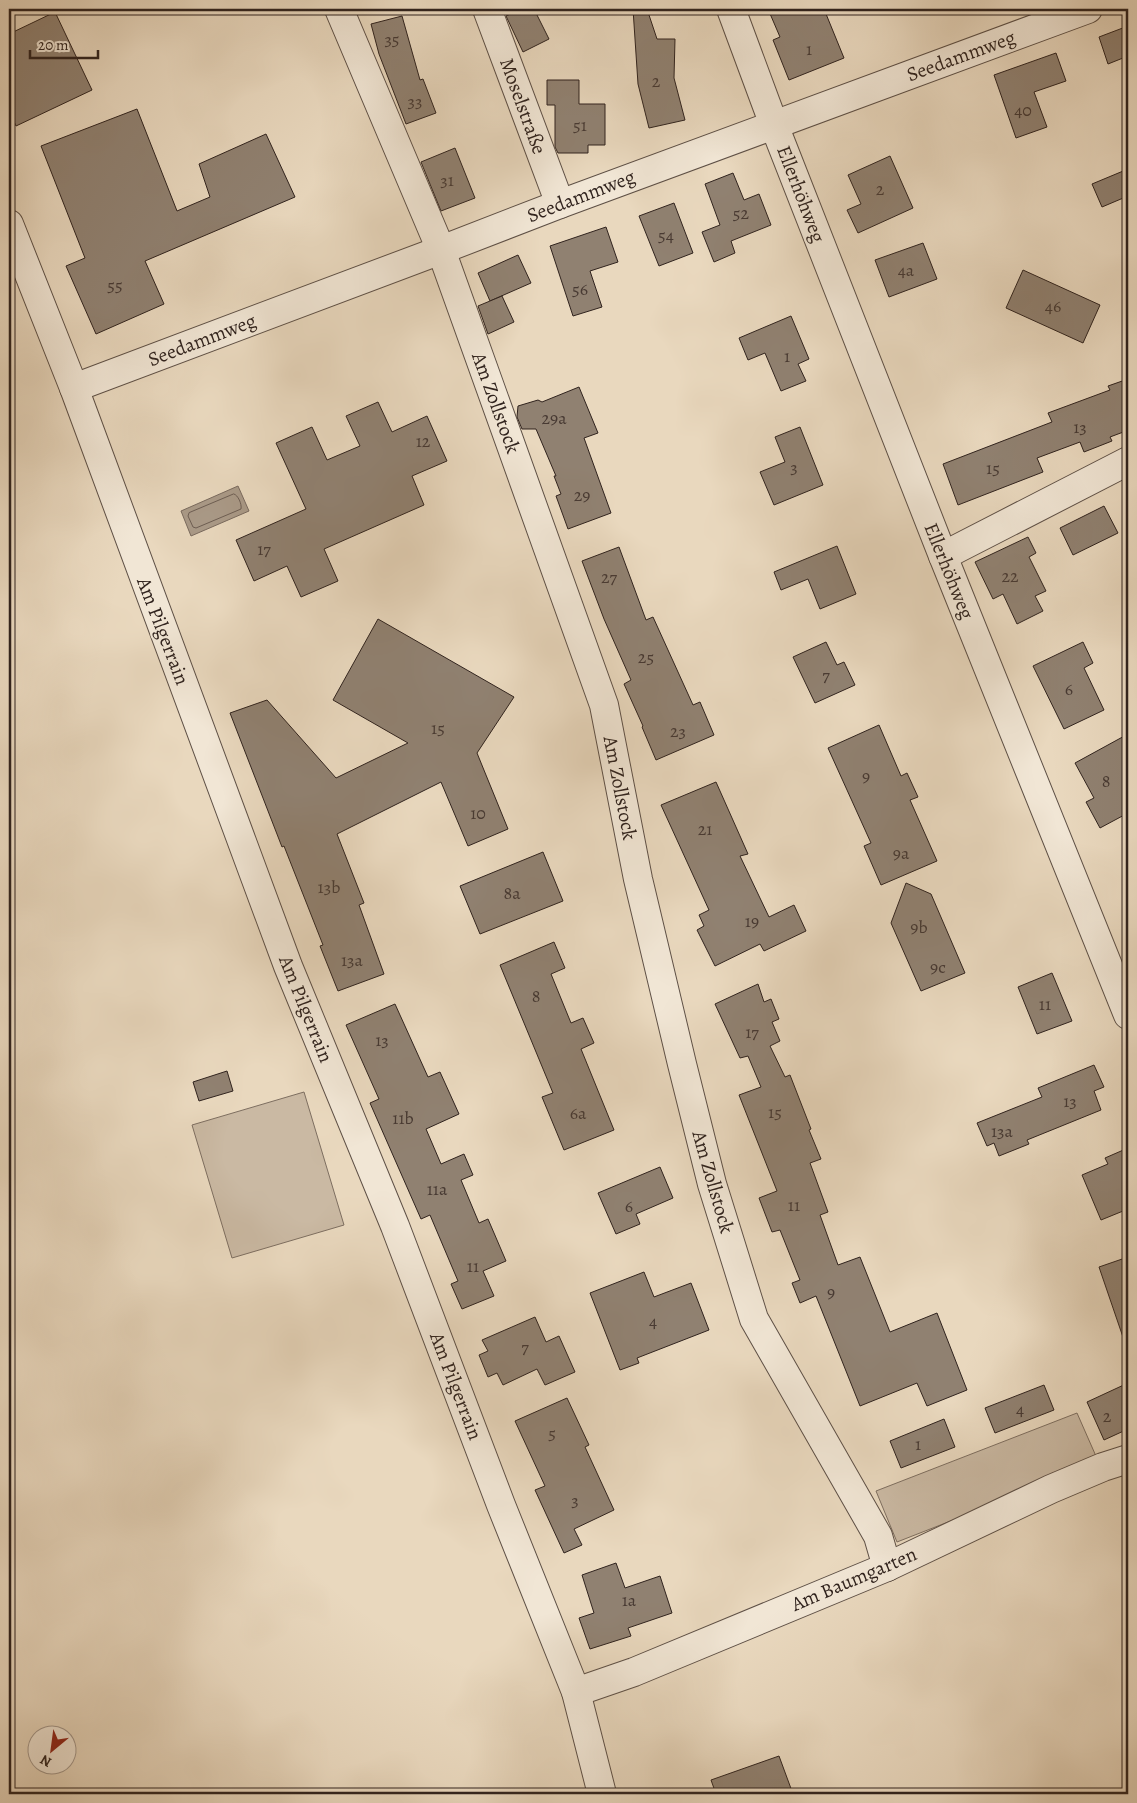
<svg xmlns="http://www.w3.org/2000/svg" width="1137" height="1803" font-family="Alegreya,serif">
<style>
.green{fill:#cab9a3;stroke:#7d6e60}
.water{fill:#aa9a88;stroke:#796a5e}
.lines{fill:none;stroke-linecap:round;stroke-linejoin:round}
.shore{stroke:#6d5e53;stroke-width:1}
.building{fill:#908171;stroke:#30231e}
.minor-casing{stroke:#5e5046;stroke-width:30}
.minor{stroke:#f1e6d5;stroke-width:28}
.labels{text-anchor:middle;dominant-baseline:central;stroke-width:4;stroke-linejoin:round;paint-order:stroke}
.number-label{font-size:18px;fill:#483a33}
.street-label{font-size:20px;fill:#30231e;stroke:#f1e6d5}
</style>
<rect width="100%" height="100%" fill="#e9d8be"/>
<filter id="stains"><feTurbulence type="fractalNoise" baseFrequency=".004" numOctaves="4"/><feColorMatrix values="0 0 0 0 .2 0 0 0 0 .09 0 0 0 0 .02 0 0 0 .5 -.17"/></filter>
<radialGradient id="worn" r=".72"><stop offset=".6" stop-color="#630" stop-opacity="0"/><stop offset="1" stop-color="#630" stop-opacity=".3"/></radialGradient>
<g class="green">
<polygon points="304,1092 344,1225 232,1258 192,1125"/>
<polygon points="1077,1413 1099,1463 897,1542 876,1491"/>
</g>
<polygon class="water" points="238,486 249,511 191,536 181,511"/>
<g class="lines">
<path class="shore" d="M234 494C238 495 242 504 241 509L196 528 193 527 188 516 189 513Z"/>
</g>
<g class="building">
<polygon points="521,9 534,9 549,39 523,52 506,16"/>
<polygon points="633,9 647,9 657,39 675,39 674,78 685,120 649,128 638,84"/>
<polygon points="768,9 824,9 844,58 789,80 773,40 780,37"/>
<polygon points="55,12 92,90 16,126 9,110 9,34"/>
<polygon points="402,16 420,80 423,79 436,113 406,124 379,54 371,24"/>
<polygon points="1128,26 1128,56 1108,64 1099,37"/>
<polygon points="1056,53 1066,81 1034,92 1047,127 1016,138 994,75"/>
<polygon points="547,80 579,80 579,104 605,104 605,145 588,145 588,153 558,153 555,147 555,105 547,105"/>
<polygon points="137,109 177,211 210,197 199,164 266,134 295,197 145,261 164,304 96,334 66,266 85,258 41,146"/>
<polygon points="455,148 475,198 441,211 421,162"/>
<polygon points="890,156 913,208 858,233 847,210 861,204 848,175"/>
<polygon points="1128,169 1128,196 1102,207 1092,184"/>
<polygon points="733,173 744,200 759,194 771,225 731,241 735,253 714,262 702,232 720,225 705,184"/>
<polygon points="674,203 693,253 659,266 639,216"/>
<polygon points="606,227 618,262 590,271 602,307 573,316 550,246"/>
<polygon points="923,243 937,279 889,297 875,260"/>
<polygon points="518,255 531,283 490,301 478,273"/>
<polygon points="1023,270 1100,305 1083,343 1006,308"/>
<polygon points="502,296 514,322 488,334 478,306"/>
<polygon points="791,316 809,359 798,364 806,381 781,391 765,353 748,360 739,338"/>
<polygon points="1128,379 1128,433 1126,431 1110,437 1112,441 1084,452 1080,442 1037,458 1043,472 958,505 943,464 1052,422 1048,413 1110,390 1108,386"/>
<polygon points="579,387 598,433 584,438 611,513 568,529 556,496 561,494 554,476 556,476 536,429 522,429 517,417 518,406 538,400 542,402"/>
<polygon points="378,402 392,432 427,416 447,461 412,476 424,505 324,549 338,581 301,597 287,566 254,581 236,540 306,509 276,443 312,427 327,460 360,446 346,416"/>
<polygon points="800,427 823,485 774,505 760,472 785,462 775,437"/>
<polygon points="1104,506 1118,533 1073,555 1060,528"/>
<polygon points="1028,537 1036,553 1029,557 1046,591 1035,596 1043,611 1017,624 1003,594 993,599 975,562"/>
<polygon points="837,546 856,594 820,609 808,579 781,590 774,572"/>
<polygon points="619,547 646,620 653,617 693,705 700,702 714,735 656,760 642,727 643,726 624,684 631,680 604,619 582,561"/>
<polygon points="378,619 514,697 477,753 508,829 468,846 441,782 337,834 364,903 359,905 384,974 338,991 320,946 323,945 284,846 282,847 230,713 267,700 336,778 408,743 333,700"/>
<polygon points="826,642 837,665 844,662 855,685 815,703 793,657"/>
<polygon points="1083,642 1093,663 1084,668 1104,710 1064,729 1033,666"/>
<polygon points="879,725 901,776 907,773 918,797 910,800 937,861 881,885 864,846 871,843 828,748"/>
<polygon points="1128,734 1128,813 1100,828 1086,802 1094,798 1075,763"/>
<polygon points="716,782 748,854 740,856 769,917 794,905 806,931 764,951 760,944 715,966 697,930 704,926 699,915 709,910 661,805"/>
<polygon points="543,852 563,901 480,934 460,886"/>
<polygon points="906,883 931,894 965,973 921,991 891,923"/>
<polygon points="554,942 565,968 551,974 571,1023 583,1018 594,1043 581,1049 614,1130 564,1150 542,1097 553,1093 500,965"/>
<polygon points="1052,973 1072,1021 1037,1034 1018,987"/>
<polygon points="758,984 764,1002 771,999 779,1019 772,1022 780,1041 770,1046 785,1077 790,1075 811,1129 809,1130 821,1159 810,1163 828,1212 820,1215 838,1265 860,1257 890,1332 937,1313 967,1390 927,1406 917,1383 860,1406 816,1296 800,1303 792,1283 800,1280 780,1230 772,1232 759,1198 777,1191 739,1095 761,1087 748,1056 740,1058 715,1004"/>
<polygon points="395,1004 428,1077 440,1072 459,1114 426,1129 441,1164 464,1154 473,1175 461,1180 479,1223 488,1219 506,1261 483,1271 494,1296 462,1309 451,1284 458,1281 430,1215 421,1219 370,1103 379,1099 346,1025"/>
<polygon points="1094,1065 1104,1087 1094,1091 1101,1110 1027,1140 1029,1144 999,1156 994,1143 987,1146 977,1123 1042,1097 1038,1088"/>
<polygon points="227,1071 233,1091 199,1101 193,1082"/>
<polygon points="1128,1148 1128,1209 1101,1220 1082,1175 1108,1164 1105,1158"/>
<polygon points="660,1167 673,1198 636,1214 640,1224 616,1234 598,1193"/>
<polygon points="1128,1257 1128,1342 1125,1343 1099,1267"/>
<polygon points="644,1272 654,1297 691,1283 709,1330 637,1358 639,1363 620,1370 590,1293"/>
<polygon points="535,1317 546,1342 559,1336 575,1372 545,1385 537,1369 503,1385 497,1373 488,1377 479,1355 488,1351 482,1340"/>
<polygon points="1128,1383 1128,1429 1104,1440 1087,1402"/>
<polygon points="1044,1385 1054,1410 995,1433 985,1408"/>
<polygon points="567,1398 589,1445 585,1447 614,1510 574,1529 582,1545 564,1553 535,1490 545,1486 515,1421"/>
<polygon points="944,1419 955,1447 901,1468 890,1441"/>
<polygon points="616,1563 625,1588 660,1576 672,1613 628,1628 631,1636 590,1649 579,1618 594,1613 582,1575"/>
<polygon points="779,1756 793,1794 716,1794 711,1780"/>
</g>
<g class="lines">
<defs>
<g id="minor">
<polyline points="339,9 441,250 604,705 638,879 682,1064 712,1184 754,1319 878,1536 887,1567"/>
<polyline points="487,9 560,204"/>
<polyline points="731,9 774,125 943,556 1128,1015"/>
<polyline points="9,224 74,388 288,966 395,1226 501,1505 576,1692 602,1794"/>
<polyline points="74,388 441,250 560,204 1088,9"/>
<polyline points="943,556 1128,461"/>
<polyline points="576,1692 634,1672 887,1567 1051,1489 1103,1467 1128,1459"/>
</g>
</defs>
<use href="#minor" class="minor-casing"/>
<use href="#minor" class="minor"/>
</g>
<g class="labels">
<g class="number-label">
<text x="392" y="39">35</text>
<text x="809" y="49">1</text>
<text x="656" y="81">2</text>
<text x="415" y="101">33</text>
<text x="1023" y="110">40</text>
<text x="580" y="125">51</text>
<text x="447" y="180">31</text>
<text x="880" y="189">2</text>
<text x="741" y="213">52</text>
<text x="666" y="235">54</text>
<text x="906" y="270">4a</text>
<text x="115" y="285">55</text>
<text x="580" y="289">56</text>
<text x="1053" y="306">46</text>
<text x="787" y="356">1</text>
<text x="554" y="418">29a</text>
<text x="1080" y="427">13</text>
<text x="423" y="441">12</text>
<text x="794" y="467">3</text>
<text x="993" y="468">15</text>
<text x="582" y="495">29</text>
<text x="264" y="549">17</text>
<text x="1010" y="576">22</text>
<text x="609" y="577">27</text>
<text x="646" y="657">25</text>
<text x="826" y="675">7</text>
<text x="1069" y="689">6</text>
<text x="438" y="728">15</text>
<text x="678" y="731">23</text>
<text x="866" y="776">9</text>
<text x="1106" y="781">8</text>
<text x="478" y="813">10</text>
<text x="705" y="829">21</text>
<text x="901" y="853">9a</text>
<text x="329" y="887">13b</text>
<text x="512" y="893">8a</text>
<text x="752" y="921">19</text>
<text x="919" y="927">9b</text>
<text x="352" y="960">13a</text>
<text x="938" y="967">9c</text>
<text x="536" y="996">8</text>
<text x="1045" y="1004">11</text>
<text x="752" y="1032">17</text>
<text x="382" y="1040">13</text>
<text x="1070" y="1101">13</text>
<text x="775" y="1112">15</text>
<text x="578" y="1113">6a</text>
<text x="403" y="1118">11b</text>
<text x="1002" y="1131">13a</text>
<text x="437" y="1189">11a</text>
<text x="794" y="1205">11</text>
<text x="629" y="1206">6</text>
<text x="473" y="1266">11</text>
<text x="831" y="1292">9</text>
<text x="653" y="1321">4</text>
<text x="525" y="1347">7</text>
<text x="1020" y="1409">4</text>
<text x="1107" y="1416">2</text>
<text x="552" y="1433">5</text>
<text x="918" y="1444">1</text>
<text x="575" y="1500">3</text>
<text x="629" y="1600">1a</text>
</g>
<g class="street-label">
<text transform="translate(961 56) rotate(-20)">Seedammweg</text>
<text transform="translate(523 106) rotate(70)">Moselstraße</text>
<text transform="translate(801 194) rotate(69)">Ellerhöhweg</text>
<text transform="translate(581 196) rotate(-21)">Seedammweg</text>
<text transform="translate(202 340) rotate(-21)">Seedammweg</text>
<text transform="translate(496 403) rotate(70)">Am Zollstock</text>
<text transform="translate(949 571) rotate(68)">Ellerhöhweg</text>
<text transform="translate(163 631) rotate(69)">Am Pilgerrain</text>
<text transform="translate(620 788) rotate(79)">Am Zollstock</text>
<text transform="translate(306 1009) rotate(68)">Am Pilgerrain</text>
<text transform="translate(713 1182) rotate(74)">Am Zollstock</text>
<text transform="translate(456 1386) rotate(69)">Am Pilgerrain</text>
<text transform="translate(854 1579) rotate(-23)">Am Baumgarten</text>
</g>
</g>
<rect width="1137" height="1803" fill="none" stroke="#e9d8be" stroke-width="30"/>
<rect x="10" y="10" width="1117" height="1783" fill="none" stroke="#30231e" stroke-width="2.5"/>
<rect x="15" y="15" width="1107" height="1773" fill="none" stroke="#30231e"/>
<g transform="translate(52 1750) rotate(209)"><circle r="24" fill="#f1e6d5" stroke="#a4988c"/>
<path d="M0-4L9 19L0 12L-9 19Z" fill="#8f2418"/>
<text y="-8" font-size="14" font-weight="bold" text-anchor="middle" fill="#30231e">N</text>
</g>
<path d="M30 50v8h68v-8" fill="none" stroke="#30231e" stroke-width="2.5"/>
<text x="38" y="50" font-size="15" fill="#30231e" stroke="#f1e6d5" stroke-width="4" paint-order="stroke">20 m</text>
<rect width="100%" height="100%" filter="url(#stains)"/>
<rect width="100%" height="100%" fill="url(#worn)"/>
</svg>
